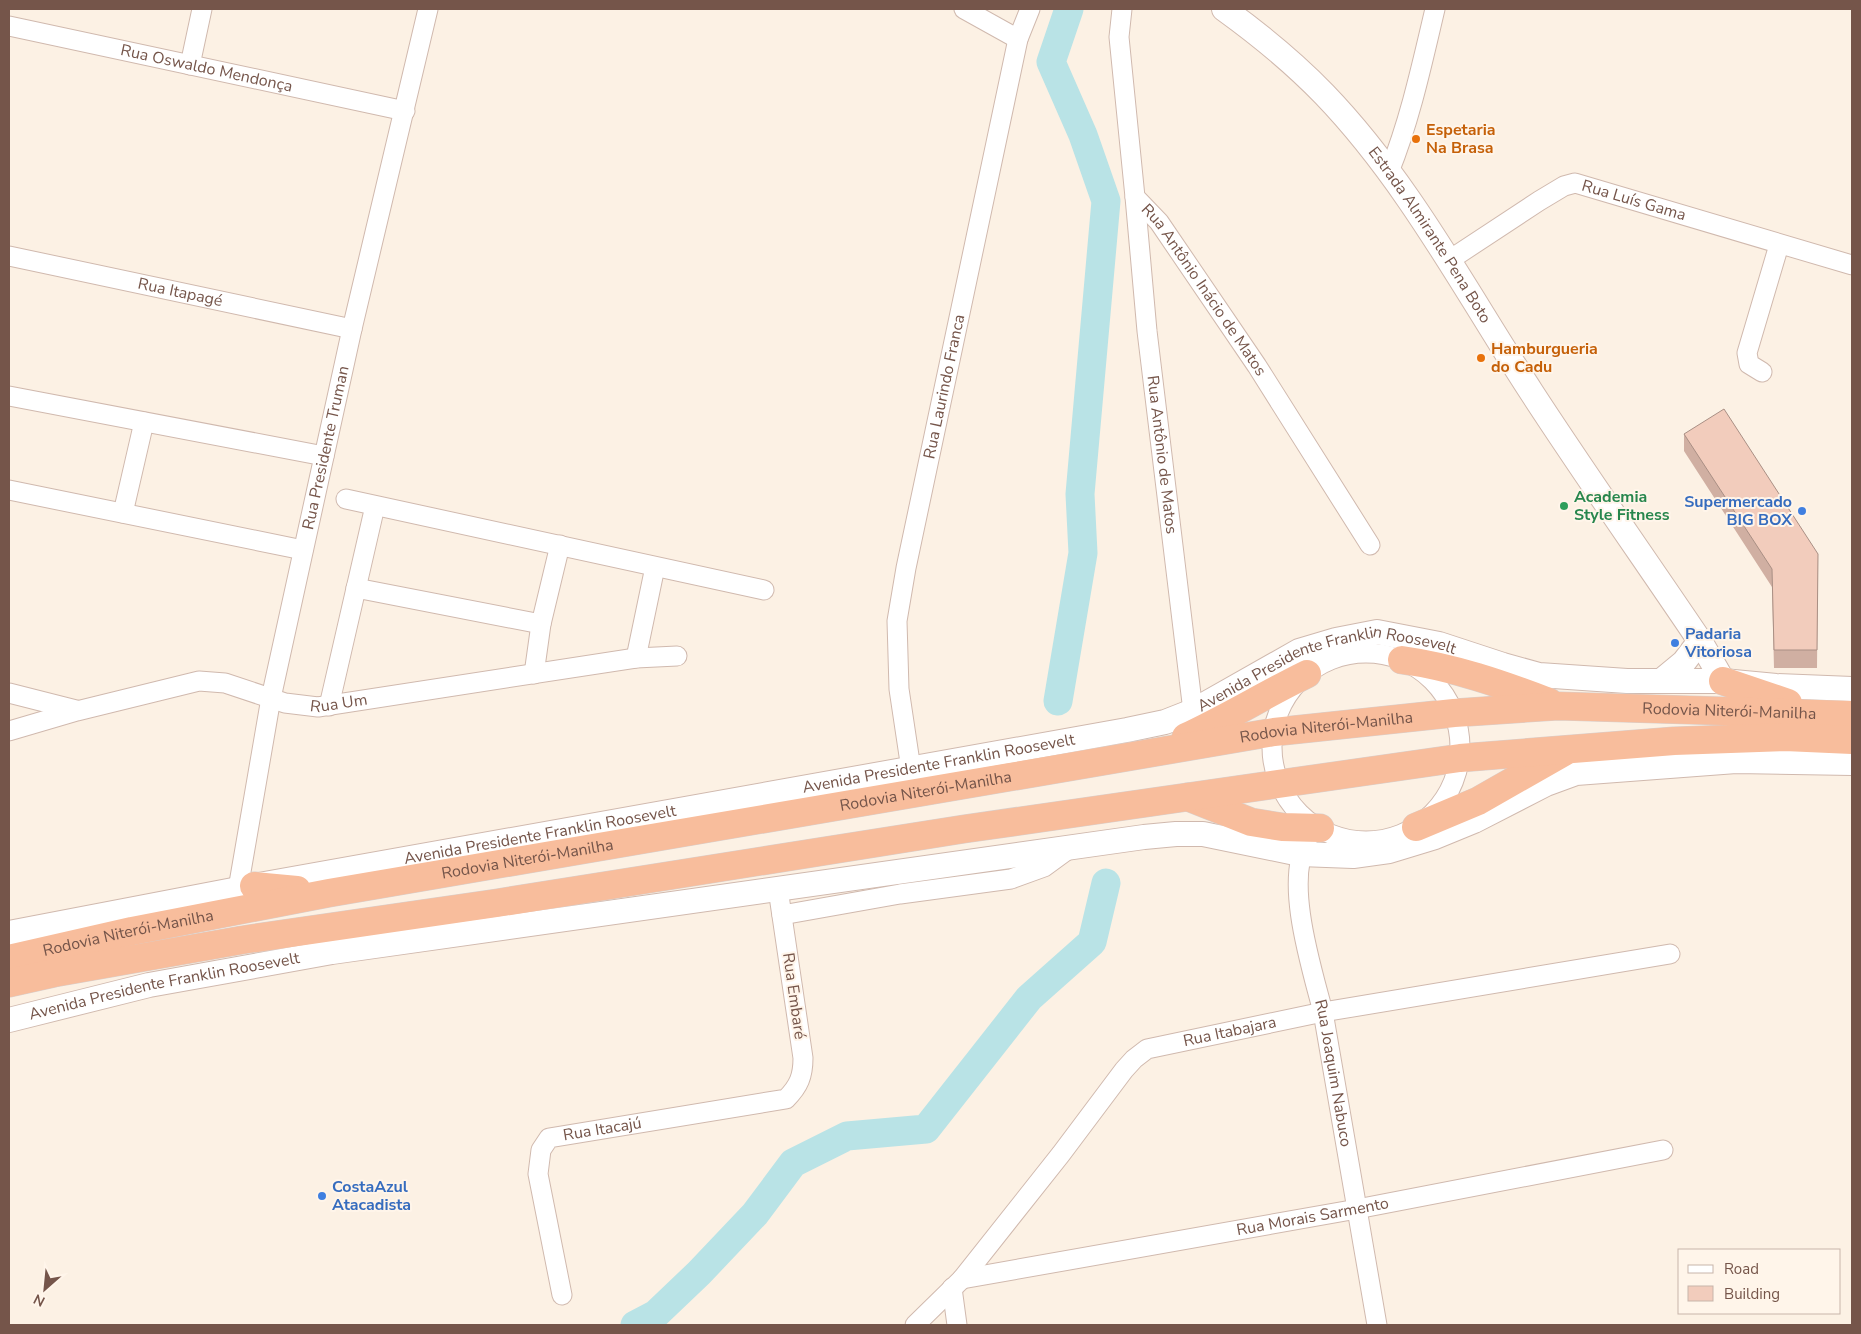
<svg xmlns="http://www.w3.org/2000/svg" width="1861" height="1334" font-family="'Nunito Sans',sans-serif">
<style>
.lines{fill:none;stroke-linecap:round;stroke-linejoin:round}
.river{stroke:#b9e3e6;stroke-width:29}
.minor-casing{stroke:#d0b9ae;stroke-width:21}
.tertiary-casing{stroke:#d0b9ae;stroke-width:26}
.trunk-casing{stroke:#d8cfcc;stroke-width:29}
.minor{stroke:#fff;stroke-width:19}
.tertiary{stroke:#fff;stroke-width:24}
.trunk{stroke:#f8bd9c;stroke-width:28}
.wall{fill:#d0afa2}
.building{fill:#f2ccbc;stroke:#a98f84}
.food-dot{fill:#e8710a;stroke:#fff5ea;stroke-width:2}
.leisure-dot{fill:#2e9e5b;stroke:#fff5ea;stroke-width:2}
.shop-dot{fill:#3f7fe0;stroke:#fff5ea;stroke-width:2}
.labels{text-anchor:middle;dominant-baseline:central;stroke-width:4;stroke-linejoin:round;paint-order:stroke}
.street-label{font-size:16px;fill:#75554a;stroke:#fff5ea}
.food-label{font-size:16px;font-weight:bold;fill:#c56008;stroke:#fff5ea;text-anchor:start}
.leisure-label{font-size:16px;font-weight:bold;fill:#27864d;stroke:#fff5ea;text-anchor:start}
.shop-label{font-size:16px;font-weight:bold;fill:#366cbe;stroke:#fff5ea;text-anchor:start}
</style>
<rect width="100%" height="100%" fill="#fcf1e4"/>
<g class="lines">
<g class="river">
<polyline points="1058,701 1083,553 1080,494 1106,201 1083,135 1051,62 1069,9"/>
<polyline points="635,1325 656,1314 699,1273 755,1214 793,1163 847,1136 926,1129 1029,998 1092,942 1106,883"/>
</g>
<defs>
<g id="minor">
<polyline points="964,9 1018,39"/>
<path id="s1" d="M1122 9 1119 37 1135 197 1159 222 1257 366 1370 545"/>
<path id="s2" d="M9 26 405 111"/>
<polyline points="190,65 202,9"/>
<path d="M1389 172C1410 120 1422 64 1435 9"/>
<path id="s3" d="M1135 197 1147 331 1193 711"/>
<path id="s4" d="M9 256 352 329"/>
<path id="s5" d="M1448 261 1539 201 1564 186 1575 183 1852 265"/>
<polyline points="1762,372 1749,364 1747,353 1779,245"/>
<polyline points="9,396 324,456"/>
<polyline points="9,490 303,550"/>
<polyline points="346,499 764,590"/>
<polyline points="123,513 144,422"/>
<polyline points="356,588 541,624"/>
<circle cx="1366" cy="747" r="94"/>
<polyline points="636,658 655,567"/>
<polyline points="534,674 541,624 560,545"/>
<polyline points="9,693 76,710"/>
<polyline points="329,706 375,506"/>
<path id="s6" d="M9 731 77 711 199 681 225 683 285 703 318 707 636 658 677 656"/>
<path id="s7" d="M911 769 899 689 897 621 906 568 1018 39 1030 9"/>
<path id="s8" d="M1307 842C1284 882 1312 969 1323 1012L1377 1325"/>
<path id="s9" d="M238 889 271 698 352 329 428 9"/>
<polyline points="782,915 900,894 1011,879 1044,867 1070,848"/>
<path id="s10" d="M962 1279 1357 1209 1663 1150"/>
<polyline points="952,1288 957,1325"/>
<path id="s11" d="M562 1295 538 1174 541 1150 549 1138 786 1099C799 1086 803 1076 803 1058L778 889"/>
<path id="s12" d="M915 1325 962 1279 1061 1154 1124 1070 1134 1059 1147 1049 1323 1012 1670 954"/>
</g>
<g id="tertiary">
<path id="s13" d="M1224 9C1260 35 1294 63 1324 94 1408 181 1466 292 1532 393 1586 476 1644 558 1700 641L1723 681"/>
<polyline points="1661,681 1684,662 1700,641"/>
<path id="s14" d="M9 933 254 886 1127 730 1165 722 1193 711 1299 651 1336 640 1377 632 1439 644 1503 665 1539 675 1627 681H1723L1776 686 1852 689"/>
<path id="s15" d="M9 1020 149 985 332 952 1144 837 1176 834H1203L1300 854 1353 856 1389 851 1435 837 1474 821 1546 784 1576 773 1736 761 1852 763"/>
</g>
<g id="trunk">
<path d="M1402 660C1453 667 1502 684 1549 702"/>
<polyline points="1723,681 1788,703"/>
<path d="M1186 737C1227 718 1266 694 1307 674"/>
<polyline points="1188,797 1251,822 1282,827 1320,828"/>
<polyline points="1416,827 1478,801 1564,752"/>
<polyline points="254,886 297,890"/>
<path id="s16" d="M9 959 132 931 329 893 1274 732 1454 713 1558 706 1852 715"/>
<polyline points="9,983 54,973 242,940 497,903 964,829 1460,758 1674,741 1785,737 1852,740"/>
</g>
</defs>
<use href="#minor" class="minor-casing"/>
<use href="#tertiary" class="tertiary-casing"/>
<use href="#trunk" class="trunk-casing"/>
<use href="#minor" class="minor"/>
<use href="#tertiary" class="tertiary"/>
<use href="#trunk" class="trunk"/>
</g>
<polygon class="wall" points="1684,434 1818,554 1817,668 1774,668 1772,587 1684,451"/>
<polygon class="building" points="1724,409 1818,554 1817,650 1774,650 1772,569 1684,434"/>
<g class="food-dot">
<circle cx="1416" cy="139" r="5"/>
<circle cx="1481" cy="358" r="5"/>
</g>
<circle class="leisure-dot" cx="1564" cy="506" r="5"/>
<g class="shop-dot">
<circle cx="1802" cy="511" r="5"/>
<circle cx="1675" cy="643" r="5"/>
<circle cx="322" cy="1196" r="5"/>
</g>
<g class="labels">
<g class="street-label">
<text stroke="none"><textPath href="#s2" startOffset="202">Rua Oswaldo Mendonça</textPath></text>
<text stroke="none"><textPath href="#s5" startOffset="211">Rua Luís Gama</textPath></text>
<text stroke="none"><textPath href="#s13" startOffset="308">Estrada Almirante Pena Boto</textPath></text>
<text stroke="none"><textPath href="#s1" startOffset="305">Rua Antônio Inácio de Matos</textPath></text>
<text stroke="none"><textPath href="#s4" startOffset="175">Rua Itapagé</textPath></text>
<text stroke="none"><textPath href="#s7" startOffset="388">Rua Laurindo Franca</textPath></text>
<text stroke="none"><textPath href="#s9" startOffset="450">Rua Presidente Truman</textPath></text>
<text stroke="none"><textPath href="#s3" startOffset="259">Rua Antônio de Matos</textPath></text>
<text stroke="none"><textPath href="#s14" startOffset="1350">Avenida Presidente Franklin Roosevelt</textPath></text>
<text stroke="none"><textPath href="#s6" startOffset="340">Rua Um</textPath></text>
<text stroke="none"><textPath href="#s16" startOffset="1742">Rodovia Niterói-Manilha</textPath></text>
<text stroke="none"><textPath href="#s16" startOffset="1338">Rodovia Niterói-Manilha</textPath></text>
<text stroke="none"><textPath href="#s14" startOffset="945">Avenida Presidente Franklin Roosevelt</textPath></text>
<text stroke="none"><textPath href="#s16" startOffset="932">Rodovia Niterói-Manilha</textPath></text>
<text stroke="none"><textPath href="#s14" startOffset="540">Avenida Presidente Franklin Roosevelt</textPath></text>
<text stroke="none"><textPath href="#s16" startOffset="528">Rodovia Niterói-Manilha</textPath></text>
<text stroke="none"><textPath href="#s16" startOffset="122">Rodovia Niterói-Manilha</textPath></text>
<text stroke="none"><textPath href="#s15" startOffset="159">Avenida Presidente Franklin Roosevelt</textPath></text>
<text transform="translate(794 996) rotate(82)">Rua Embaré</text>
<text stroke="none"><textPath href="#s12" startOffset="446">Rua Itabajara</textPath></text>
<text stroke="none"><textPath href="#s8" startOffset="236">Rua Joaquim Nabuco</textPath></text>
<text stroke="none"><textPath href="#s11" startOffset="216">Rua Itacajú</textPath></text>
<text stroke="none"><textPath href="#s10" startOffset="356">Rua Morais Sarmento</textPath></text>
</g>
<g class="food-label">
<text x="1426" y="130">Espetaria<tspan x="1426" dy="18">Na Brasa</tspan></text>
<text x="1491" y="349">Hamburgueria<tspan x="1491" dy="18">do Cadu</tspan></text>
</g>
<g class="leisure-label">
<text x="1574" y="497">Academia<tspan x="1574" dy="18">Style Fitness</tspan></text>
</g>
<g class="shop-label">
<text x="1792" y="502" text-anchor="end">Supermercado<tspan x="1792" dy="18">BIG BOX</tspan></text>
<text x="1685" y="634">Padaria<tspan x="1685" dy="18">Vitoriosa</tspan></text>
<text x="332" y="1187">CostaAzul<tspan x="332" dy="18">Atacadista</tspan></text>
</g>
</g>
<rect width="1861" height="1334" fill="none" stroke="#75554a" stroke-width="20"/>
<rect x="1678" y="1249" width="162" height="65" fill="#fff5ea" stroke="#c8b5aa"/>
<rect x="1688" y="1265" width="25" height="8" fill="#ffffff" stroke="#c8b5aa"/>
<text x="1724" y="1274" font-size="15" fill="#75554a">Road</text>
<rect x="1688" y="1286" width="25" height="15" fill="#f2ccbc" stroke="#c8b5aa"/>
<text x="1724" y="1299" font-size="15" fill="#75554a">Building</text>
<g transform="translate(45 1289) rotate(207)" stroke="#fff5ea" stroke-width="4" paint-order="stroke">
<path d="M0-4L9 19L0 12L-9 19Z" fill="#75554a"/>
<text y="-8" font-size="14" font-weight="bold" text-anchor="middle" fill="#75554a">N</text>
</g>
</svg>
